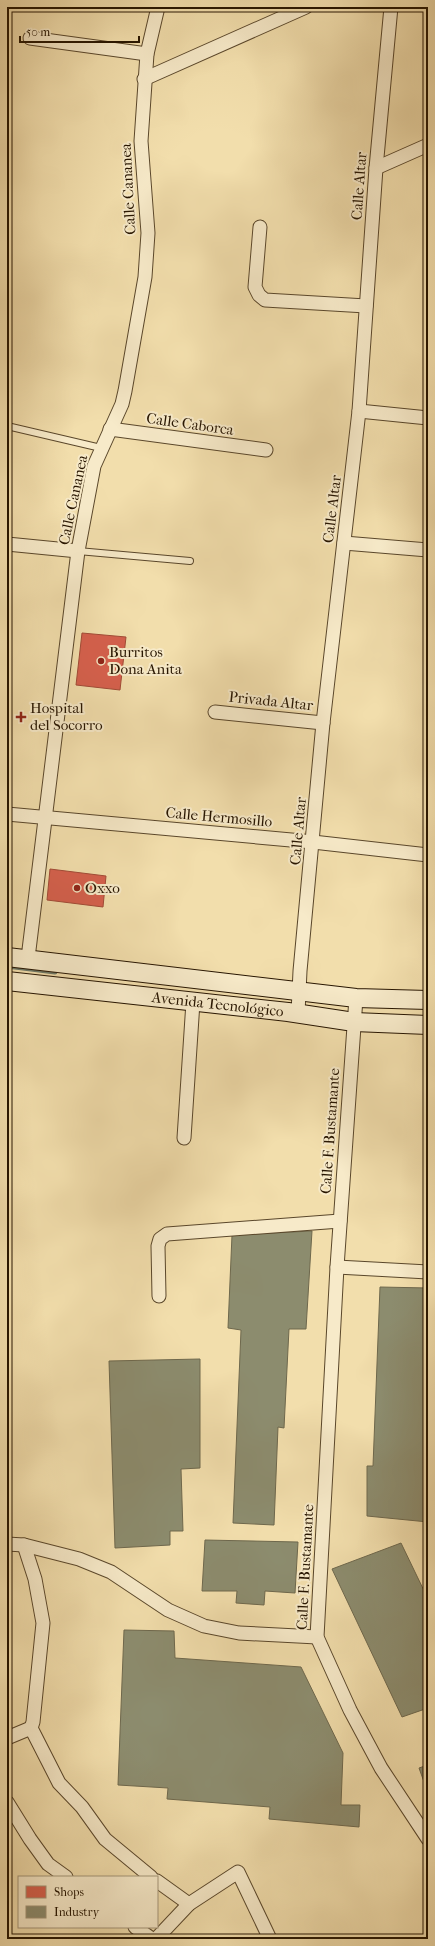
<svg xmlns="http://www.w3.org/2000/svg" width="435" height="1946" font-family="'IM FELL French Canon',serif">
<style>
.shops{fill:#d6604d;stroke:#a24a36}
.industry{fill:#8c8c6e;stroke:#6e684d}
.lines{fill:none;stroke-linecap:round;stroke-linejoin:round}
.stream{stroke:#6d7968;stroke-width:5}
.service-casing{stroke:#5a472b;stroke-width:8}
.minor-casing{stroke:#5a472b;stroke-width:15}
.secondary-casing{stroke:#271500;stroke-width:20}
.service{stroke:#f7eac9;stroke-width:6}
.minor{stroke:#f7eac9;stroke-width:13}
.secondary{stroke:#f7eac9;stroke-width:18}
.poi-dot{fill:#8f2418;stroke:#f7eac9;stroke-width:1.5}
.labels{text-anchor:middle;dominant-baseline:central;stroke-width:4;stroke-linejoin:round;paint-order:stroke}
.street-label{font-size:15px;fill:#271500;stroke:#f7eac9}
.poi-label{font-size:15px;fill:#271500;stroke:#f7eac9;text-anchor:start}
</style>
<rect width="100%" height="100%" fill="#f2deac"/>
<filter id="stains"><feTurbulence type="fractalNoise" baseFrequency=".005" numOctaves="4"/><feColorMatrix values="0 0 0 0 .2 0 0 0 0 .09 0 0 0 0 .02 0 0 0 .5 -.17"/></filter>
<radialGradient id="worn" r=".72"><stop offset=".6" stop-color="#630" stop-opacity="0"/><stop offset="1" stop-color="#630" stop-opacity=".3"/></radialGradient>
<g class="shops">
<polygon points="82,633 126,637 120,690 76,685"/>
<polygon points="50,869 106,876 103,907 47,900"/>
</g>
<g class="industry">
<polygon points="312,1231 306,1329 289,1329 284,1428 278,1427 274,1525 233,1523 241,1330 228,1328 232,1235"/>
<polygon points="380,1287 428,1288 428,1522 367,1516 367,1466 373,1466"/>
<polygon points="200,1359 200,1468 181,1469 183,1531 170,1531 170,1545 115,1548 109,1361"/>
<polygon points="205,1540 298,1542 295,1593 265,1591 264,1605 236,1603 237,1591 202,1591"/>
<polygon points="401,1543 428,1599 428,1708 402,1717 332,1569"/>
<polygon points="124,1630 174,1631 175,1658 301,1667 343,1753 341,1805 360,1805 359,1827 269,1819 270,1807 167,1799 168,1788 118,1785"/>
<polygon points="428,1765 428,1793 419,1768"/>
</g>
<g class="lines">
<polyline class="stream" points="7,966 55,972"/>
<defs>
<g id="service">
<polyline points="7,426 101,448"/>
<polyline points="78,551 190,561"/>
</g>
<g id="minor">
<polyline points="30,38 147,54"/>
<polyline points="144,79 306,7"/>
<polyline points="376,168 428,145"/>
<polyline points="260,227 255,287 259,295 265,300 366,306"/>
<polyline points="359,411 428,418"/>
<polyline points="110,429 266,450"/>
<polyline points="344,543 428,550"/>
<polyline points="7,544 78,551"/>
<polyline points="215,712 323,723"/>
<polyline points="7,814 313,842 428,855"/>
<polyline points="28,958 78,551 94,466 122,404 125,391 145,277 148,233 141,141 147,54 158,7"/>
<polyline points="356,998 337,1267 317,1637 350,1710 381,1768 428,1839"/>
<polyline points="298,1013 300,971 323,723 359,411 376,168 391,7"/>
<polyline points="184,1138 193,1002"/>
<polyline points="337,1267 428,1272"/>
<polyline points="159,1296 158,1246 160,1239 167,1234 340,1221"/>
<polyline points="7,1544 24,1545 79,1559 111,1572 168,1610 204,1626 239,1633 317,1637"/>
<polyline points="24,1545 35,1579 43,1623 33,1722 31,1728 59,1783 82,1807 105,1839 151,1877"/>
<polyline points="7,1738 31,1728"/>
<polyline points="7,1802 30,1839 48,1864 66,1877"/>
<polyline points="157,1881 189,1904"/>
<polyline points="135,1927 152,1939"/>
<polyline points="156,1939 189,1904 238,1872 270,1939"/>
</g>
<g id="secondary">
<polyline points="7,957 356,998 428,1000"/>
<path id="s1" d="M7 981 288 1012 354 1022 428 1025"/>
</g>
</defs>
<use href="#service" class="service-casing"/>
<use href="#minor" class="minor-casing"/>
<use href="#secondary" class="secondary-casing"/>
<use href="#service" class="service"/>
<use href="#minor" class="minor"/>
<use href="#secondary" class="secondary"/>
</g>
<g class="poi-dot">
<circle cx="101" cy="661" r="4"/>
<path d="M19 711h4v4h4v4h-4v4h-4v-4h-4v-4h4z"/>
<circle cx="77" cy="888" r="4"/>
</g>
<g class="labels">
<g class="street-label">
<text transform="translate(359 186) rotate(-86)">Calle Altar</text>
<text transform="translate(128 189) rotate(-93)">Calle Cananea</text>
<text transform="translate(190 424) rotate(8)">Calle Caborca</text>
<text transform="translate(73 500) rotate(-78)">Calle Cananea</text>
<text transform="translate(332 509) rotate(-83)">Calle Altar</text>
<text transform="translate(271 701) rotate(6)">Privada Altar</text>
<text transform="translate(219 817) rotate(5)">Calle Hermosillo</text>
<text transform="translate(298 831) rotate(-85)">Calle Altar</text>
<text stroke="none"><textPath href="#s1" startOffset="212">Avenida Tecnológico</textPath></text>
<text transform="translate(330 1131) rotate(-86)">Calle F. Bustamante</text>
<text transform="translate(305 1567) rotate(-87)">Calle F. Bustamante</text>
</g>
<g class="poi-label">
<text x="109" y="652">Burritos<tspan x="109" dy="17">Dona Anita</tspan></text>
<text x="30" y="708">Hospital<tspan x="30" dy="17">del Socorro</tspan></text>
<text x="85" y="888">Oxxo</text>
</g>
</g>
<rect width="435" height="1946" fill="none" stroke="#f2deac" stroke-width="24"/>
<rect x="8" y="8" width="419" height="1930" fill="none" stroke="#271500" stroke-width="2"/>
<rect x="12" y="12" width="411" height="1922" fill="none" stroke="#271500"/>
<rect x="18" y="1876" width="140" height="52" fill="#f7eac9" stroke="#a49579"/>
<rect x="26" y="1886" width="20" height="12" fill="#d6604d" stroke="#a49579"/>
<text x="54" y="1896" font-size="12" fill="#271500">Shops</text>
<rect x="26" y="1906" width="20" height="12" fill="#8c8c6e" stroke="#a49579"/>
<text x="54" y="1916" font-size="12" fill="#271500">Industry</text>
<path d="M20 36v6h119v-6" fill="none" stroke="#271500" stroke-width="2"/>
<text x="26" y="36" font-size="12" fill="#271500" stroke="#f7eac9" stroke-width="3" paint-order="stroke">50 m</text>
<rect width="100%" height="100%" filter="url(#stains)"/>
<rect width="100%" height="100%" fill="url(#worn)"/>
</svg>
